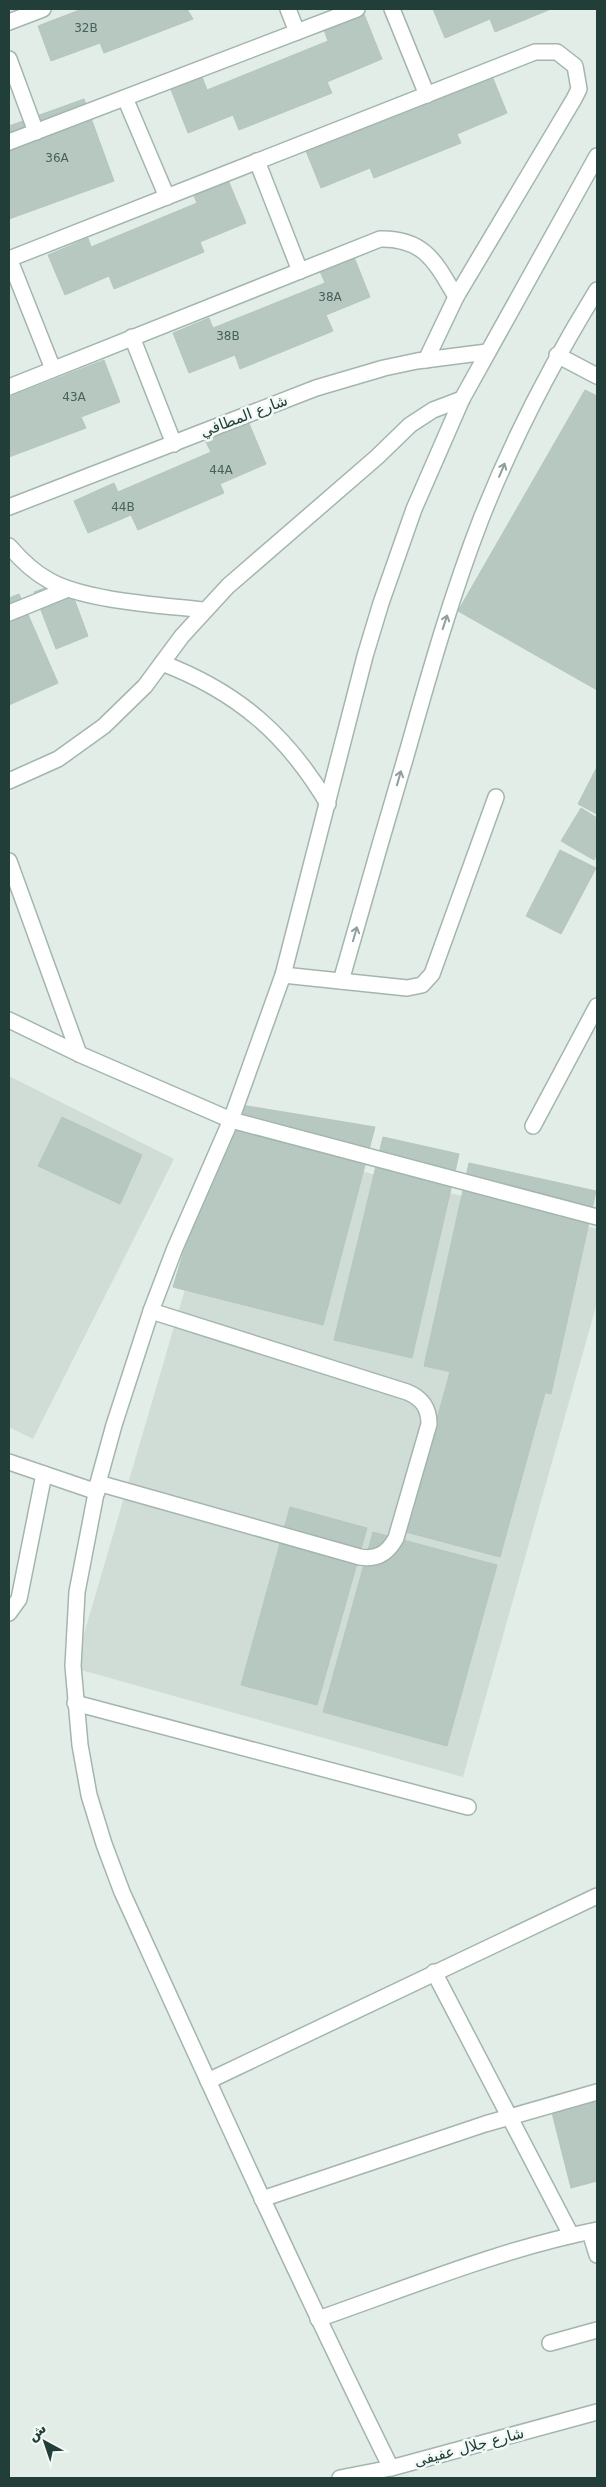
<svg xmlns="http://www.w3.org/2000/svg" width="606" height="2487" font-family="'DejaVu Sans',Cairo,sans-serif">
<style>
.built{fill:#d0ddd7}
.building{fill:#b7c8c1;stroke:#b4c7bf}
.lines{fill:none;stroke-linecap:round;stroke-linejoin:round}
.lane-casing{stroke:#a4b5b0;stroke-width:18}
.street-casing{stroke:#a4b5b0;stroke-width:18}
.lane{stroke:#fff;stroke-width:15}
.street{stroke:#fff;stroke-width:15}
.oneway{stroke:#909f9c}
.labels{text-anchor:middle;dominant-baseline:central;stroke-width:5;stroke-linejoin:round;paint-order:stroke}
.number-label{font-size:12px;fill:#46615a}
.street-label{font-size:15px;fill:#213f38;stroke:#f2f9f6}
</style>
<rect width="100%" height="100%" fill="#e2ede8"/>
<g class="built">
<polygon points="9,1076 174,1159 33,1439 9,1427"/>
<polygon points="229,1139 597,1229 597,1303 463,1777 74,1668"/>
</g>
<g class="building">
<polygon points="82,9 187,9 193,19 104,53 100,43 51,61 38,26"/>
<polygon points="433,9 551,9 495,32 490,19 445,38"/>
<polygon points="364,14 382,59 327,82 332,93 239,130 233,115 188,133 170,87 201,74 207,90 328,41 324,30"/>
<polygon points="492,76 507,113 457,134 461,143 374,178 370,168 321,188 306,151"/>
<polygon points="84,99 114,181 9,219 9,126"/>
<polygon points="228,180 246,223 200,242 204,252 114,289 109,276 65,295 48,255 88,238 91,247 197,203 193,194"/>
<polygon points="354,257 370,297 326,315 333,331 240,369 235,355 189,373 173,333 209,318 213,328 325,283 320,271"/>
<polygon points="104,360 120,402 81,417 86,428 9,457 9,397"/>
<polygon points="585,390 597,396 597,690 458,611"/>
<polygon points="248,421 266,464 220,484 224,493 138,530 131,515 88,533 74,501 114,483 118,492 211,452 205,440"/>
<polygon points="67,580 88,636 56,649 34,592"/>
<polygon points="19,594 58,683 9,705 9,598"/>
<polygon points="597,767 597,814 578,804"/>
<polygon points="581,808 597,818 597,855 594,860 561,841"/>
<polygon points="560,850 596,868 561,934 526,916"/>
<polygon points="229,1103 375,1127 323,1325 173,1287"/>
<polygon points="62,1117 142,1155 120,1204 38,1166"/>
<polygon points="383,1137 459,1154 412,1358 334,1340"/>
<polygon points="469,1163 596,1191 551,1394 424,1366"/>
<polygon points="451,1368 545,1393 500,1557 406,1532"/>
<polygon points="290,1507 367,1528 317,1705 241,1685"/>
<polygon points="373,1532 497,1565 447,1746 323,1712"/>
<polygon points="597,2084 597,2181 571,2188 548,2097"/>
</g>
<g class="lines">
<defs>
<g id="lane">
<polyline points="283,975 407,988 422,985 432,974 496,797"/>
<path d="M341 981C363 904 385 826 408 749 430 671 452 594 481 519 513 438 552 363 597 290"/>
<path d="M98 1483 360 1557C377 1560 388 1553 396 1538L429 1424C429 1408 422 1398 407 1392L151 1311"/>
<polyline points="9,1613 19,1599 44,1474"/>
</g>
<g id="street">
<polyline points="288,9 297,32"/>
<polyline points="392,9 427,95"/>
<polyline points="9,22 43,9"/>
<polyline points="9,59 36,132"/>
<polyline points="125,98 167,197"/>
<polyline points="9,142 357,9"/>
<polyline points="257,161 300,271"/>
<polyline points="9,258 53,369"/>
<polyline points="9,259 535,52 557,52 575,66 579,89 574,99 456,297"/>
<polyline points="132,337 174,444"/>
<polyline points="557,355 597,376"/>
<path d="M9 387 380 239C425 238 436 263 456 297L426 360"/>
<polyline points="9,507 316,388 384,368 417,361 487,352"/>
<path d="M9 546C21 560 33 572 50 581 86 601 161 605 204 610"/>
<polyline points="9,613 68,589"/>
<path d="M162 663C238 692 287 735 328 804"/>
<polyline points="9,781 58,759 104,726 145,686 182,636 228,586 377,457 410,425 433,410 462,399"/>
<polyline points="9,861 79,1054"/>
<polyline points="9,1020 79,1054 231,1120 597,1217"/>
<polyline points="533,1126 597,1006"/>
<polyline points="9,1462 97,1492"/>
<polyline points="75,1703 468,1807"/>
<polyline points="434,1972 571,2235"/>
<polyline points="208,2081 597,1896"/>
<polyline points="262,2199 485,2124 597,2092"/>
<polyline points="590,2232 597,2255"/>
<path d="M318 2319C410 2287 501 2249 597 2230"/>
<polyline points="550,2343 597,2330"/>
<path d="M391 2468C297 2278 210 2085 122 1892L104 1844 89 1795 80 1745 73 1666 77 1592 98 1483 114 1425 151 1311 175 1248 231 1120 283 975 365 656 381 603 414 509 462 399 597 156"/>
<polyline points="340,2478 391,2468 597,2412"/>
</g>
</defs>
<use href="#lane" class="lane-casing"/>
<use href="#street" class="street-casing"/>
<use href="#lane" class="lane"/>
<use href="#street" class="street"/>
</g>
<defs><path id="oneway-shaft" d="M-6 0H5M1.5-3L5.5 0L1.5 3" fill="none" stroke-width="1.6" stroke-linecap="round" stroke-linejoin="round" transform="scale(1.25)"/></defs>
<g class="oneway">
<use href="#oneway-shaft" transform="translate(502 470) rotate(-67)"/>
<use href="#oneway-shaft" transform="translate(445 622) rotate(-72)"/>
<use href="#oneway-shaft" transform="translate(399 778) rotate(-74)"/>
<use href="#oneway-shaft" transform="translate(355 934) rotate(-74)"/>
</g>
<g class="labels">
<g class="number-label">
<text x="86" y="28">32B</text>
<text x="57" y="158">36A</text>
<text x="330" y="297">38A</text>
<text x="228" y="336">38B</text>
<text x="74" y="397">43A</text>
<text x="221" y="470">44A</text>
<text x="123" y="507">44B</text>
</g>
<g class="street-label">
<text transform="translate(244 416) rotate(-21)">شارع المطافي</text>
<text transform="translate(469 2447) rotate(-15)">شارع جلال عفيفى</text>
</g>
</g>
<rect width="606" height="2487" fill="none" stroke="#213f38" stroke-width="20"/>
<g transform="translate(45 2442) rotate(320)" stroke="#f2f9f6" stroke-width="4" paint-order="stroke">
<path d="M0-4L9 19L0 12L-9 19Z" fill="#213f38"/>
<text y="-8" font-size="14" font-weight="bold" text-anchor="middle" fill="#213f38">ش</text>
</g>
</svg>
